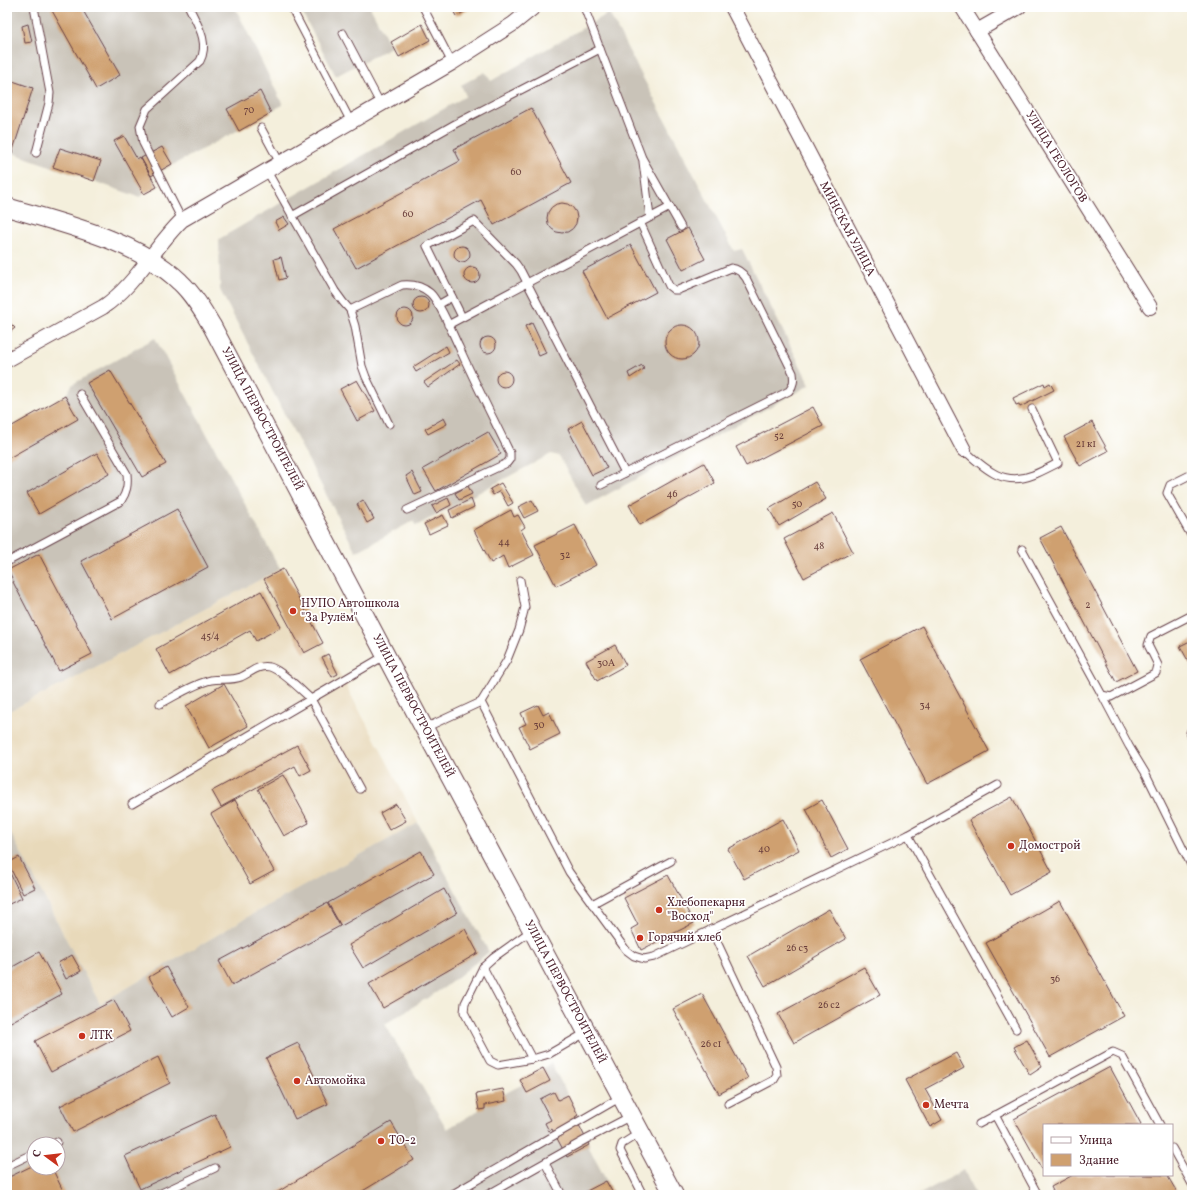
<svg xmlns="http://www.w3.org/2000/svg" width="1199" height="1202" font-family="Vollkorn,serif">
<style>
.built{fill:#e8d9ba}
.industrial{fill:#c9c3b8;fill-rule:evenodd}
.building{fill:#cfa06f}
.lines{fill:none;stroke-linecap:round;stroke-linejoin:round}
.service-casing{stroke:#643e46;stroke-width:9}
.minor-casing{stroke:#643e46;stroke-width:16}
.tertiary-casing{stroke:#643e46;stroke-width:20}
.service{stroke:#fff;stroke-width:7}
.minor{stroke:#fff;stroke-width:14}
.tertiary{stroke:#fff;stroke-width:18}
.poi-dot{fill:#c8321e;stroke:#fff;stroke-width:1.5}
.labels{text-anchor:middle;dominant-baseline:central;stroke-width:3.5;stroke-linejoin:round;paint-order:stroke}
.number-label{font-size:10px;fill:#6b3f3c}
.street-label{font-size:12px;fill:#4a1f2b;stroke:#fff}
.poi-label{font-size:12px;fill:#4a1f2b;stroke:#fff;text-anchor:start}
</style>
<rect width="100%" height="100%" fill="#fff"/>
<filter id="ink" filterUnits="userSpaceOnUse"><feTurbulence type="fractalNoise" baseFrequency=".025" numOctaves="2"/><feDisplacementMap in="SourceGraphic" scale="8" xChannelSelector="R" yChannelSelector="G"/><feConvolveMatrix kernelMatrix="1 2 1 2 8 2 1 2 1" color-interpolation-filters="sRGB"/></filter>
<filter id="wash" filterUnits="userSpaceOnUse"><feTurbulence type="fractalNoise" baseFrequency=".012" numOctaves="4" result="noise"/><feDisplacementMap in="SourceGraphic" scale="16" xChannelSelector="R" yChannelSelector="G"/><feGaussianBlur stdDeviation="0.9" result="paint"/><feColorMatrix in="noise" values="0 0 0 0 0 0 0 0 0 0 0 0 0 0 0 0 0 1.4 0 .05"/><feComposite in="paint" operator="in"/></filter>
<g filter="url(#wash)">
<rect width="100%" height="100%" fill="#f4efdc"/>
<polygon class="built" points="280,569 281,570 283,569 392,771 418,823 251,915 100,1004 7,826 7,712 71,680"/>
<g class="industrial">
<polygon points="7,7 235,7 283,105 271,111 271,113 152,176 158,187 139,197 7,151"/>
<polygon points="299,7 370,7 391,47 336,76"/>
<polygon points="609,13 734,251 742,249 810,385 586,506 559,456 551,454 416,526 413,521 356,552 220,290 219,239 466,96 461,85 485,72 491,81"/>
<polygon points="155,338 280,569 71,680 7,712 7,429 65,396 73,384"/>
<path d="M418 823 489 952 445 987 385 1024 447 1129 479 1110 485 1109V1105L506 1101 504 1094 523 1084 528 1093 550 1081 543 1068 551 1063 578 1115 575 1117 590 1145 588 1146 614 1195H7V826L100 1004 251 915ZM34 1144H58V1168H34Z"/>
<polygon points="964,1170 975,1195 918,1195"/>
</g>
<g id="blocks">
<g class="building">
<polygon points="50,7 81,7 120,75 96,89"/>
<polygon points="451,7 474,7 456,16"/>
<polygon points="28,24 32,42 25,43 22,26"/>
<polygon points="422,24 430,40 399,57 391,42"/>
<polygon points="7,79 33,88 12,153 7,151"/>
<polygon points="260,91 271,113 239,131 227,109"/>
<polygon points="531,108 571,183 494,225 481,200 356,268 334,229 460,161 454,149"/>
<polygon points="124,136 137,159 140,157 157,187 144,194 114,141"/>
<polygon points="162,147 172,164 151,176 141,158"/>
<polygon points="60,148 101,161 94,181 53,167"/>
<circle cx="562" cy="218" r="15"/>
<polygon points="284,217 289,224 279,230 275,222"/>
<polygon points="688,228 705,259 683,270 667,239"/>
<polygon points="631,245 656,292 607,318 582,271"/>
<circle cx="462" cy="254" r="8"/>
<polygon points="281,257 286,278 279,280 274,259"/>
<circle cx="472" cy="275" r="8"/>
<circle cx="421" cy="305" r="8"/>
<circle cx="405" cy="317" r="8"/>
<polygon points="7,320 15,328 10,332 7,328"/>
<polygon points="532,323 546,353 539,356 525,326"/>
<circle cx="682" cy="342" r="17"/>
<circle cx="488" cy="345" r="8"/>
<polygon points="446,346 449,352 416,372 413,367"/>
<polygon points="457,360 460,364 428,387 424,382"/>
<polygon points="642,365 644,369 630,378 628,373"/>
<polygon points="110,370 166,464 142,477 87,383"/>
<circle cx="504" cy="379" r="8"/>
<polygon points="357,380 375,411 357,421 340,389"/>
<polygon points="1044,383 1045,386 1050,383 1054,390 1020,407 1019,404 1016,405 1013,398"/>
<polygon points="65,396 78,419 7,459 7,429"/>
<polygon points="813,407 823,426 746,466 736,447"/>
<polygon points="444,418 447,424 428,434 425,429"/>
<polygon points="582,421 607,468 592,475 568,429"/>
<polygon points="1092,422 1108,451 1080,466 1064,437"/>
<polygon points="488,432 501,454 436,491 423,469"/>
<polygon points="97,453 109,474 39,514 27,493"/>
<polygon points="704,463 715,483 640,525 629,505"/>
<polygon points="412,472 422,492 415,495 406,476"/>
<polygon points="815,482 826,499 779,526 769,509"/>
<polygon points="501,483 513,503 508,506 500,491 493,495 490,489"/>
<polygon points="468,486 472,494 459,500 455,493"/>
<polygon points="448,498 451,505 436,513 432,506"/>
<polygon points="471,499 474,507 452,518 449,510"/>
<polygon points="363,500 374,519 367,523 357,504"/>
<polygon points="532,500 538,511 524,518 518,507"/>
<polygon points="177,509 208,567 112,619 81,561"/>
<polygon points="511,510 514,517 518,515 525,527 521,530 534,555 508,568 503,556 491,563 474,530"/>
<polygon points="833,513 853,552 804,578 784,539"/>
<polygon points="443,515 448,525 429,534 424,524"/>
<polygon points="575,525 596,565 556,586 535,545"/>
<polygon points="1061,527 1137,671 1116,682 1040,538"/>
<polygon points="39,554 92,654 59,671 13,582 14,582 8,570"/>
<polygon points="283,569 323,643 304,653 264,579"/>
<polygon points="261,591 281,627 256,641 250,630 170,675 156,649"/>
<polygon points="922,626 989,751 927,784 860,659"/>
<polygon points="1192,640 1192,668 1180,646"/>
<polygon points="615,645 626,665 597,681 586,661"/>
<polygon points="328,654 338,674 332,677 322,657"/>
<polygon points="224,684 248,726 209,748 186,706"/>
<polygon points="538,705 543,715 549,712 560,734 530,749 519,727 526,724 521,713"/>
<polygon points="297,745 311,770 300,776 295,766 221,807 212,791"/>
<polygon points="283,775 309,823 284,836 258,789"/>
<polygon points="1012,797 1052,872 1010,895 969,820"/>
<polygon points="235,800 274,871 250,884 211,814"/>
<polygon points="822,800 848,849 831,858 806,809"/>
<polygon points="396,804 406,821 389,830 380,813"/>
<polygon points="783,819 799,850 744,879 728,849"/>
<polygon points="421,851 434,874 341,926 328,903"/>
<polygon points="19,857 35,888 23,894 8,863"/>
<polygon points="10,873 22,898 7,905 7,874"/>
<polygon points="668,875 694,923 641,950 631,929 638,925 624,898"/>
<polygon points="444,889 457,913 363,968 349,945"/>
<polygon points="1060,901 1124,1016 1050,1057 986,943"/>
<polygon points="327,903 340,926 232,985 219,961"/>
<polygon points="829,909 846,939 765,986 748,956"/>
<polygon points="465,929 478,953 383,1008 369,984"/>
<polygon points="39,952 62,994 7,1024 7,970"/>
<polygon points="72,955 81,971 66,979 58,963"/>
<polygon points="166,967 189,1007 172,1017 149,977"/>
<polygon points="864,967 880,995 794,1043 778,1014"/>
<polygon points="702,994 748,1078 719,1094 673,1009"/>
<polygon points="114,1000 130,1031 51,1072 35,1041"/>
<polygon points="1027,1040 1042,1067 1030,1075 1014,1047"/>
<polygon points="298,1043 328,1104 295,1119 266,1058"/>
<polygon points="956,1053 964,1068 925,1089 942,1120 930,1127 905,1080"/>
<polygon points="158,1057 170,1083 73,1132 60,1106"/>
<polygon points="1110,1067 1141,1124 1139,1125 1044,1125 1044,1173 1014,1119"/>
<polygon points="543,1068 550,1081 527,1093 520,1080"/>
<polygon points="503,1089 506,1101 485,1105 485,1109 479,1110 476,1094"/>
<polygon points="554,1092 558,1100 568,1095 578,1115 575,1117 589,1145 567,1157 552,1129 549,1131 545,1123 551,1120 540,1099"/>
<polygon points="215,1114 230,1147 140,1189 125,1156"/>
<polygon points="391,1122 414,1160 356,1195 273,1195"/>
<polygon points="34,1165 34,1168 52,1168 65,1195 7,1195 7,1178"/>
<polygon points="1073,1175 1167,1175 1178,1194 1176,1195 1055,1195 1051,1187"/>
<polygon points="606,1181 614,1195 587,1195 585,1192"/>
</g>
</g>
</g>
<g filter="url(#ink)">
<use href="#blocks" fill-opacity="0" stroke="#643e46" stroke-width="1"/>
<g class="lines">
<defs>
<g id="service">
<polyline points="34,7 50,93 49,103 36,153"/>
<polyline points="291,7 351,122"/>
<polyline points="423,7 452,63"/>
<polyline points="584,7 642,158 681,227"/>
<polyline points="343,33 381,105"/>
<polyline points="261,128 280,163"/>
<polyline points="643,162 650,217"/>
<polyline points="267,171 335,291 343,302 350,310 355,326 362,366 366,377 389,424"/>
<polyline points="292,216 455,124 600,49"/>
<path d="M182 220 143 143 140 126 147 109 200 61C210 42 197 24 189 7"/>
<polyline points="438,305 452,297"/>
<path d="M350 310 402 285C412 284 422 286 430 293 440 302 453 335 459 347 475 383 493 418 510 453V459L507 463 407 510"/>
<polyline points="462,317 427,246 474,221 516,264 521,271 625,473"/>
<polyline points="448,325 670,207"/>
<path d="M964 450C984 468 1003 487 1033 475 1041 472 1050 467 1058 463L1032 409"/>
<polyline points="1192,474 1170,485 1167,493 1192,537"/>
<path d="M601 485 789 391C794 385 794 380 793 373L746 278C742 272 738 269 731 268L678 290H674L669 286 640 222"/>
<polyline points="1022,549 1102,695 1111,697 1156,673 1158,665 1148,645 1151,636 1192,615"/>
<path d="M7 562 121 501C127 492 128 485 127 474L80 394"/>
<polyline points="1102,695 1129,746 1146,774 1192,867"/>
<polyline points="481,702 569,872 626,950 634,956 644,959 654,957 908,835 1016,1029"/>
<path d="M160 704C176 696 193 684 211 680 221 678 231 681 241 677 250 673 259 664 270 667 281 670 301 690 311 699L386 655"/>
<polyline points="425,728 481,702 507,660 519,630 525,607 520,580"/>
<polyline points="1192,728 1190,733 1192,739"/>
<polyline points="132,804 311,699 360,789"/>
<polyline points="908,835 998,785"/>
<polyline points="592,904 671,861"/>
<polyline points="711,929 776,1067 777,1075 774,1080 728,1104"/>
<polyline points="532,930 493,958 483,967 465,1003 464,1012 490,1061 498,1065 532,1059 549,1054 587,1032"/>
<polyline points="483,967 532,1059"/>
<polyline points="995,1115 1038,1195"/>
<polyline points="979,1124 1113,1052 1122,1056 1160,1125"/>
<polyline points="641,1132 622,1144 620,1150 643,1195"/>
<polyline points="54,1144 57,1142"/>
<polyline points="1172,1148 1192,1184"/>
<polyline points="545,1163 562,1195"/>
<polyline points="7,1166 34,1153"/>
<polyline points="157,1195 215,1168"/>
<polyline points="451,1195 621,1097"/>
<polyline points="487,1195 585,1140 631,1116"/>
</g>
<g id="minor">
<polyline points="732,7 964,450"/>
<polyline points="962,7 1150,307"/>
<polyline points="977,31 1019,7"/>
<path d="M7 360 103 307C136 285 154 247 182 220L452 63 513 24 534 7"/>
</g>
<path id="tertiary" d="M7 207C63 224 137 240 180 282 193 294 203 311 212 326L424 728 674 1195"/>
</defs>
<use href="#service" class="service-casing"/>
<use href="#minor" class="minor-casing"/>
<use href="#tertiary" class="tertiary-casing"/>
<use href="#service" class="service"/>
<use href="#minor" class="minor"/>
<use href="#tertiary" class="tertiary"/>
</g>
</g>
<g class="poi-dot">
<circle cx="293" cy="611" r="4"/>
<circle cx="1011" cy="846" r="4"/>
<circle cx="659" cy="910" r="4"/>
<circle cx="640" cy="938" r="4"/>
<circle cx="82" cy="1036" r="4"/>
<circle cx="297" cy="1081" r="4"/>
<circle cx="926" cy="1105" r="4"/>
<circle cx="381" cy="1141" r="4"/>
</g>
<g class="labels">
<g class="number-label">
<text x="249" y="110">70</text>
<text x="516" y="172">60</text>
<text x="408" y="214">60</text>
<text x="779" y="436">52</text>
<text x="1086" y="444">21 к1</text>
<text x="672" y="494">46</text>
<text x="797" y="504">50</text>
<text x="504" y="542">44</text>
<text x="819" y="546">48</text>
<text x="565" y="555">32</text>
<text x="1088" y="605">2</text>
<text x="210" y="636">45/4</text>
<text x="606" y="663">30А</text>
<text x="925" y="705">34</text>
<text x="539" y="725">30</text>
<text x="764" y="849">40</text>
<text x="797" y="948">26 с3</text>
<text x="1055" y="979">36</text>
<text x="829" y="1005">26 с2</text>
<text x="711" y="1044">26 с1</text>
</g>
<g class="street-label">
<text transform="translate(1056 157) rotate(58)">УЛИЦА ГЕОЛОГОВ</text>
<text transform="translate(847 229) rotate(62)">МИНСКАЯ УЛИЦА</text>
<text transform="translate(262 419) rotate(62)">УЛИЦА ПЕРВОСТРОИТЕЛЕЙ</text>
<text transform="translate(413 706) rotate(62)">УЛИЦА ПЕРВОСТРОИТЕЛЕЙ</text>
<text transform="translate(565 992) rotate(62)">УЛИЦА ПЕРВОСТРОИТЕЛЕЙ</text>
</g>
<g class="poi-label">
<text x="301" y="604">НУПО Автошкола<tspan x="301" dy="14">"За Рулём"</tspan></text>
<text x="1019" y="846">Домострой</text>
<text x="667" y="903">Хлебопекарня<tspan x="667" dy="14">"Восход"</tspan></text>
<text x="648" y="938">Горячий хлеб</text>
<text x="90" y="1036">ЛТК</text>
<text x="305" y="1081">Автомойка</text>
<text x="934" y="1105">Мечта</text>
<text x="389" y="1141">ТО-2</text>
</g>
</g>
<rect width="1199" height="1202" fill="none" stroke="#fff" stroke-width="24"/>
<rect x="1043" y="1124" width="130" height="52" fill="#ffffff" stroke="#b7a5aa"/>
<rect x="1051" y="1137" width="20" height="6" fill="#ffffff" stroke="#b7a5aa"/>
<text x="1079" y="1144" font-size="12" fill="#4a1f2b">Улица</text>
<rect x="1051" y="1154" width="20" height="12" fill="#cfa06f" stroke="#b7a5aa"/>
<text x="1079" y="1164" font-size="12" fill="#4a1f2b">Здание</text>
<g transform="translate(46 1156) rotate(285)"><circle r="19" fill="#ffffff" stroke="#b7a5aa"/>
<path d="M0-3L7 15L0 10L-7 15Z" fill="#c8321e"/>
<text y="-6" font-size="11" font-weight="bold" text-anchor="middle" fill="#4a1f2b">С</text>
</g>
</svg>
